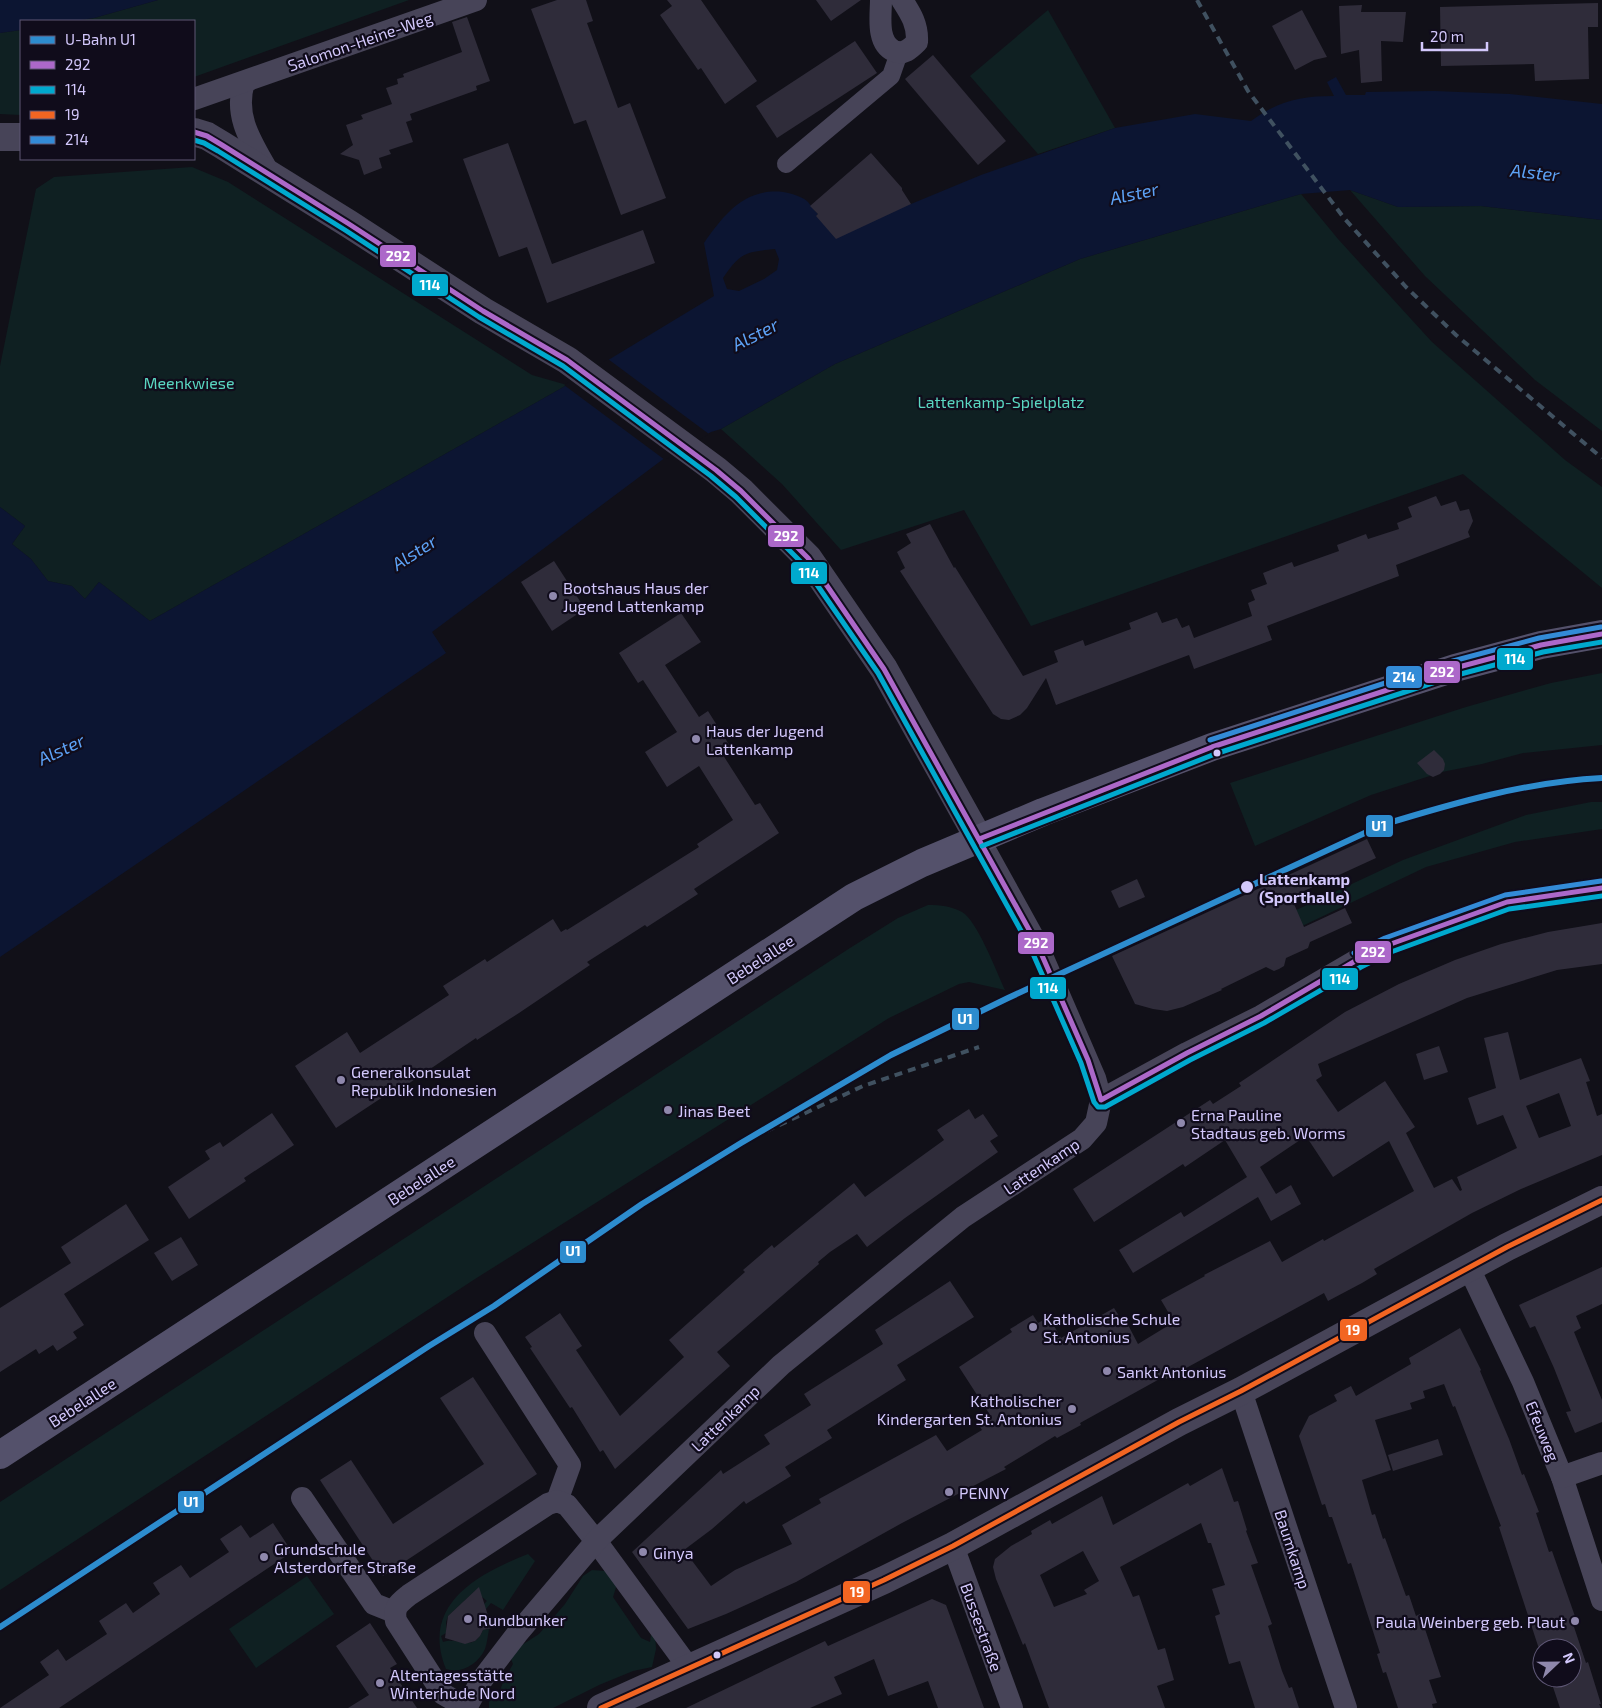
<svg xmlns="http://www.w3.org/2000/svg" width="1602" height="1708" font-family="'Exo 2',sans-serif">
<style>
.green{fill:#0f2022}
.water{fill:#0c1532;fill-rule:evenodd}
.pier{fill:#111018}
.building{fill:#2f2c3a;fill-rule:evenodd}
.lines{fill:none;stroke-linecap:round;stroke-linejoin:round}
.pedestrian{stroke:#474458;stroke-width:18}
.minor{stroke:#474458;stroke-width:22}
.tertiary{stroke:#474458;stroke-width:28}
.secondary{stroke:#54516b;stroke-width:28}
.rail{stroke:#405160;stroke-width:4;stroke-dasharray:8 6;stroke-linecap:butt}
.bus-1-casing{stroke:#100c1b;stroke-width:9}
.bus-2-casing{stroke:#100c1b;stroke-width:9}
.bus-3-casing{stroke:#100c1b;stroke-width:9}
.bus-4-casing{stroke:#100c1b;stroke-width:9}
.bus-1{stroke:#ac68c9;stroke-width:5}
.bus-2{stroke:#00a9ce;stroke-width:5}
.bus-3{stroke:#f26522;stroke-width:5}
.bus-4{stroke:#338bd7;stroke-width:5}
.metro-1-casing{stroke:#100c1b;stroke-width:10}
.metro-1{stroke:#2d8cce;stroke-width:6}
.poi-dot{fill:#8f88ac;stroke:#100c1b;stroke-width:2}
.bus-dot{fill:#d3c8fc;stroke:#100c1b;stroke-width:2}
.labels{text-anchor:middle;dominant-baseline:central;stroke-width:4.5;stroke-linejoin:round;paint-order:stroke}
.street-label{font-size:16px;fill:#d3c8fc;stroke:#100c1b}
.park-label{font-size:16px;fill:#5ad6c1;stroke:#100c1b}
.poi-label{font-size:16px;fill:#d3c8fc;stroke:#100c1b;text-anchor:start}
.stop-label{font-size:16px;font-weight:bold;fill:#d3c8fc;stroke:#100c1b;text-anchor:start}
.water-label{font-size:18px;font-style:italic;fill:#5da2f6;stroke:#100c1b}
.line-badge{stroke:#100c1b;stroke-width:2}
.badge-label{font-size:14px;text-anchor:middle;font-weight:bold;fill:#fff}
</style>
<rect width="100%" height="100%" fill="#111018"/>
<g class="green">
<polygon points="158,0 409,0 194,77 194,21 74,21 94,18"/>
<polygon points="1048,10 1115,128 1038,154 970,76"/>
<polygon points="21,30 21,115 0,114 0,33"/>
<polygon points="192,167 228,182 532,375 567,385 150,621 99,582 85,599 72,586 48,581 31,559 12,544 25,526 0,507 0,366 36,189 54,177"/>
<polygon points="1350,190 1398,207 1481,206 1602,220 1602,431 1535,380 1425,276"/>
<polygon points="1301,194 1338,239 1432,342 1565,460 1602,487 1602,588 1463,474 1031,626 964,510 841,550 782,484 721,429 835,364 1080,259"/>
<polygon points="1602,673 1602,745 1523,753 1482,764 1442,772 1371,795 1255,846 1230,783 1466,707 1551,683"/>
<polygon points="1591,802 1602,802 1602,829 1515,842 1426,867 1298,928 1292,912 1403,860 1526,815"/>
<path d="M928 905C941 905 951 906 962 912 977 920 997 973 1005 990L969 982 959 984 889 1018 475 1279 0 1590V1502L850 948 898 918Z"/>
<path d="M528 1554 535 1561 503 1610 491 1603 486 1609 482 1606 487 1601 475 1591 448 1616 446 1622V1633L441 1636 443 1642C458 1636 473 1654 483 1630L489 1629C488 1635 487 1643 485 1649 478 1664 462 1674 446 1669 420 1605 477 1574 528 1554Z"/>
<polygon points="592,1570 605,1571 618,1581 613,1597 641,1638 650,1642 651,1635 655,1633 656,1649 652,1667 633,1671 599,1685 553,1708 489,1708 489,1701 497,1698 504,1680 513,1664 510,1656 522,1645 539,1634 565,1604 583,1576"/>
<polygon points="307,1576 334,1614 256,1668 229,1629"/>
</g>
<g class="water">
<polygon points="0,0 158,0 94,18 74,21 21,21 21,30 0,33"/>
<path d="M1336 77 1346 95H1365L1366 92 1434 91 1510 94 1602 104V220L1481 206 1398 207 1350 190 1301 194 1080 259 835 364 721 429 711 432 662 460 432 632 446 653 0 957V507L25 526 12 544 31 559 48 581 72 586 85 599 99 582 150 621 567 385 714 296 704 243C724 215 744 188 783 192 790 193 804 197 808 202 811 206 814 210 818 214L816 216 911 204 981 175 1115 128 1195 114 1251 121C1278 101 1300 96 1334 96L1327 82ZM775 249 779 259 777 270 764 279 739 291 727 289 723 278C741 252 745 252 775 249Z"/>
</g>
<polygon class="pier" points="608,359 709,434 665,460 564,385"/>
<g class="building">
<polygon points="557,0 586,0 593,21 587,23 618,108 630,103 666,198 621,215 586,120 574,124 531,9"/>
<polygon points="667,0 701,0 757,81 725,104 701,68 698,70 660,15 672,6"/>
<polygon points="816,0 861,0 831,21"/>
<polygon points="1598,3 1598,27 1588,27 1589,79 1535,81 1534,64 1441,66 1440,7"/>
<polygon points="1362,5 1361,12 1406,12 1403,42 1381,41 1382,81 1361,83 1359,50 1341,54 1339,6"/>
<polygon points="1302,10 1327,57 1314,60 1295,70 1272,26"/>
<polygon points="467,17 490,81 476,86 477,90 410,114 412,120 406,122 413,142 389,150 391,154 379,158 382,168 364,175 359,160 340,154 353,145 346,125 363,119 361,115 392,104 386,88 398,84 397,79 404,77 403,74 462,52 452,22"/>
<polygon points="855,41 877,73 777,138 756,106"/>
<polygon points="933,55 1006,141 978,165 905,79"/>
<polygon points="508,143 552,264 643,230 655,263 547,303 527,247 499,257 463,159"/>
<polygon points="871,153 902,188 902,190 911,204 836,239 816,216 818,214 810,206"/>
<polygon points="1436,496 1441,506 1456,501 1460,511 1469,509 1473,521 1468,532 1470,537 1396,565 1399,576 1267,626 1272,640 1194,669 1189,655 1056,705 1046,678 1027,708 1020,715 1009,720 1001,719 993,714 900,571 905,568 897,552 911,543 906,534 930,524 954,568 955,567 1023,676 1058,662 1054,651 1083,640 1085,646 1131,629 1129,623 1157,612 1162,623 1177,618 1182,628 1189,625 1194,638 1252,616 1248,603 1255,600 1251,590 1267,584 1263,573 1292,562 1294,567 1339,551 1337,545 1366,534 1368,539 1399,529 1397,523 1412,517 1408,507"/>
<polygon points="554,561 585,609 552,631 521,582"/>
<polygon points="681,613 701,642 665,665 699,717 708,711 730,746 721,752 755,805 760,803 779,833 694,889 698,894 647,927 645,925 587,962 590,965 519,1013 477,1040 476,1038 402,1088 401,1085 336,1128 295,1066 347,1032 360,1053 449,995 443,986 485,959 487,962 553,919 561,932 566,929 567,930 699,847 697,844 733,820 699,766 667,787 645,752 677,732 643,680 638,683 619,653"/>
<polygon points="1434,750 1443,759 1445,764 1444,770 1440,774 1433,777 1427,774 1417,763"/>
<polygon points="1367,839 1376,858 1291,897 1304,927 1345,908 1352,923 1310,942 1308,948 1286,958 1284,966 1279,969 1274,971 1266,967 1221,989 1222,990 1183,1007 1167,1011 1153,1009 1135,1004 1112,956"/>
<polygon points="1137,879 1145,897 1119,908 1111,891"/>
<path d="M1602 923V964L1557 970 1467 998 1318 1064 1322 1076 1316 1080 1338 1112 1385 1081 1415 1127 1406 1133 1434 1188 1452 1179 1460 1191 1462 1190 1457 1177 1517 1148 1503 1115 1477 1125 1468 1098 1496 1088 1484 1038 1508 1032 1520 1080 1581 1058 1590 1081 1586 1082 1597 1116 1602 1114V1155L1521 1189 1472 1213 1374 1269 1377 1274 1362 1283 1328 1301 1324 1293 1166 1379 1165 1376 1080 1423 1081 1425 1057 1438 1055 1436 1004 1467 1006 1469 902 1523 796 1582 726 1614 688 1629 632 1552 721 1470 723 1474 770 1444 764 1435 811 1405 804 1394 883 1344 875 1330 950 1281 974 1317 897 1365 906 1380 827 1430 832 1438 785 1467 791 1476 746 1504 744 1501 712 1529 684 1550 711 1586 735 1570 792 1544 782 1525 821 1503 819 1499 936 1435 947 1451 982 1430 980 1427 992 1418 959 1367 1012 1332 1010 1329 1033 1315 1038 1323 1049 1317 1061 1338 1114 1308 1123 1322 1126 1321 1138 1344 1174 1322 1161 1300 1205 1276 1204 1275 1270 1241 1282 1262 1323 1239 1324 1241 1414 1191 1389 1141 1333 1177 1306 1136 1260 1167 1276 1194 1291 1185 1301 1204 1271 1221 1258 1197 1133 1273 1119 1250 1181 1212 1184 1217 1247 1177 1225 1140 1185 1167 1183 1164 1094 1222 1073 1189 1210 1100 1213 1104 1241 1086 1239 1083 1345 1012 1399 984 1455 960 1501 944 1548 932ZM1559 1093 1571 1126 1539 1138 1526 1106Z"/>
<polygon points="1439,1046 1448,1072 1424,1080 1416,1054"/>
<polygon points="969,1109 975,1119 983,1114 998,1136 990,1141 998,1152 905,1218 867,1247 857,1234 830,1252 818,1262 819,1264 717,1352 730,1366 615,1469 603,1450 600,1452 572,1407 570,1408 530,1348 532,1347 525,1337 560,1313 582,1346 576,1350 620,1416 684,1357 669,1340 745,1272 743,1270 772,1245 774,1248 854,1183 865,1197 944,1140 937,1130"/>
<polygon points="272,1113 294,1145 244,1178 246,1181 189,1219 168,1187 210,1159 205,1151 220,1142 223,1147"/>
<polygon points="126,1204 149,1240 64,1294 84,1325 73,1332 77,1338 57,1351 53,1345 39,1354 36,1349 0,1372 0,1308 71,1263 61,1247"/>
<polygon points="181,1237 198,1265 172,1281 154,1253"/>
<polygon points="1602,1267 1602,1304 1576,1316 1581,1328 1574,1332 1602,1400 1602,1422 1575,1433 1566,1412 1571,1411 1554,1368 1535,1326 1530,1328 1519,1305"/>
<polygon points="1460,1328 1481,1370 1480,1371 1509,1439 1522,1475 1524,1474 1539,1512 1536,1513 1549,1552 1552,1551 1577,1622 1573,1624 1586,1663 1588,1662 1601,1704 1599,1704 1601,1708 1560,1708 1550,1678 1572,1678 1572,1648 1542,1648 1541,1655 1499,1527 1501,1526 1455,1406 1453,1407 1444,1384 1423,1391 1425,1398 1410,1403 1412,1409 1375,1420 1391,1470 1362,1480 1372,1515 1375,1514 1383,1539 1385,1538 1406,1596 1409,1595 1416,1616 1420,1614 1441,1677 1429,1680 1437,1703 1432,1704 1433,1708 1398,1708 1386,1672 1383,1673 1377,1654 1380,1653 1351,1563 1348,1564 1332,1517 1329,1517 1325,1504 1322,1505 1299,1436 1309,1416 1337,1401 1334,1395 1351,1386 1356,1396 1411,1364 1409,1358"/>
<polygon points="473,1377 537,1474 383,1576 320,1480 351,1460 393,1524 484,1464 440,1398"/>
<polygon points="1438,1439 1443,1455 1393,1471 1388,1455"/>
<path d="M1222 1468 1234 1502 1238 1501 1247 1530 1246 1531 1258 1563 1251 1565 1272 1624 1268 1626 1282 1671 1289 1688 1292 1687 1299 1708H1255L1240 1661 1229 1664 1215 1616 1220 1614 1212 1589 1225 1585 1211 1543H1208L1201 1523 1120 1567 1133 1597 1139 1595 1158 1650 1165 1648 1174 1680 1157 1686 1165 1708H1049L1025 1643 1023 1645 996 1579 993 1567 995 1559 1011 1546 1032 1534 1031 1531 1050 1520 1052 1524 1102 1496 1113 1525 1188 1483 1190 1486ZM1083 1551 1099 1581 1084 1590 1087 1594 1054 1607 1040 1575Z"/>
<polygon points="273,1523 292,1552 59,1708 0,1708 49,1675 40,1662 58,1649 66,1661 107,1634 99,1621 126,1603 133,1613 160,1594 153,1583 181,1565 190,1578 229,1552 220,1539 241,1525 250,1538"/>
<polygon points="479,1587 492,1628 483,1630 480,1636 475,1641 465,1644 445,1638 448,1616"/>
<polygon points="932,1599 946,1605 984,1708 938,1708 928,1681 888,1696 874,1659 834,1677 842,1694 810,1708 686,1708 825,1641 828,1646"/>
<polygon points="370,1623 397,1664 390,1668 417,1708 348,1708 369,1695 336,1646"/>
</g>
<g class="lines">
<polyline class="pedestrian" points="786,164 891,76 899,53"/>
<g class="minor">
<path d="M881 0C881 15 876 43 894 51 904 55 910 49 917 42 918 25 911 14 902 0"/>
<path d="M244 82C233 118 253 144 270 175"/>
<polyline points="194,99 476,0"/>
<polyline points="1101,1100 1187,1053 1261,1016 1357,960 1388,945 1507,902 1602,888"/>
<polyline points="1469,1268 1523,1382 1562,1477 1602,1600"/>
<polyline points="485,1333 570,1465 557,1501"/>
<polyline points="1241,1391 1346,1708"/>
<polyline points="1562,1477 1602,1463"/>
<polyline points="302,1498 374,1604 394,1612"/>
<polyline points="953,1546 1012,1708"/>
<path d="M466 1707 443 1694 396 1621C393 1607 399 1603 409 1595L548 1504 557 1501 567 1505 596 1541 689 1668"/>
<polyline points="466,1708 481,1681 517,1634 596,1541 781,1365 963,1217 1082,1139 1096,1123 1101,1100 1095,1078 1037,944 979,839"/>
</g>
<g class="tertiary">
<polyline points="194,132 207,136 222,145 349,224 483,311 567,360 716,470 741,491 808,558 884,669 979,839"/>
<polyline points="0,137 21,137"/>
<polyline points="601,1708 884,1580 953,1546 1179,1422 1241,1391 1507,1247 1602,1200"/>
</g>
<polyline class="secondary" points="0,1455 854,897 922,863 1043,812 1212,747 1455,668 1541,645 1602,634"/>
<g class="rail">
<polyline points="1197,0 1248,91 1344,218 1406,287 1456,335 1602,458"/>
<polyline points="741,1143 863,1086 979,1047"/>
</g>
<defs>
<g id="bus-1">
<polyline points="194,132 207,136 222,145 349,224 483,311 567,360 716,470 741,491 808,558 884,669 1037,944 1088,1060 1101,1100 1187,1053 1261,1016 1357,960 1388,945 1507,902 1602,888"/>
<polyline points="979,839 1212,747 1455,668 1541,645 1602,634"/>
</g>
<g id="bus-2">
<polyline points="194,140 204,143 218,151 345,230 479,317 563,366 711,476 736,497 802,563 878,673 1030,947 1081,1063 1094,1102 1098,1107 1105,1107 1190,1060 1264,1023 1361,967 1391,952 1509,909 1602,896"/>
<polyline points="982,846 1215,754 1457,675 1543,652 1602,642"/>
</g>
<polyline id="bus-3" points="601,1708 884,1580 953,1546 1179,1422 1241,1391 1507,1247 1602,1200"/>
<g id="bus-4">
<polyline points="1210,740 1453,661 1539,638 1601,627"/>
<polyline points="1354,953 1385,938 1505,895 1601,881"/>
</g>
</defs>
<use href="#bus-1" class="bus-1-casing"/>
<use href="#bus-2" class="bus-2-casing"/>
<use href="#bus-3" class="bus-3-casing"/>
<use href="#bus-4" class="bus-4-casing"/>
<use href="#bus-1" class="bus-1"/>
<use href="#bus-2" class="bus-2"/>
<use href="#bus-3" class="bus-3"/>
<use href="#bus-4" class="bus-4"/>
<defs>
<path id="metro-1" d="M0 1627 429 1346 494 1306 642 1204 741 1143 891 1055 1008 998 1382 825C1454 803 1526 782 1602 778"/>
</defs>
<use href="#metro-1" class="metro-1-casing"/>
<use href="#metro-1" class="metro-1"/>
</g>
<g class="poi-dot">
<circle cx="553" cy="596" r="5"/>
<circle cx="696" cy="739" r="5"/>
<circle cx="341" cy="1080" r="5"/>
<circle cx="668" cy="1110" r="5"/>
<circle cx="1181" cy="1123" r="5"/>
<circle cx="1033" cy="1327" r="5"/>
<circle cx="1107" cy="1371" r="5"/>
<circle cx="1072" cy="1409" r="5"/>
<circle cx="949" cy="1492" r="5"/>
<circle cx="643" cy="1552" r="5"/>
<circle cx="264" cy="1557" r="5"/>
<circle cx="468" cy="1619" r="5"/>
<circle cx="1575" cy="1621" r="5"/>
<circle cx="380" cy="1683" r="5"/>
</g>
<g class="bus-dot">
<circle cx="1217" cy="753" r="4.5"/>
<circle cx="1247" cy="887" r="7"/>
<circle cx="717" cy="1655" r="4.5"/>
</g>
<g class="labels">
<g class="street-label">
<text transform="translate(360 41) rotate(-19)">Salomon-Heine-Weg</text>
<text transform="translate(760 959) rotate(-33)">Bebelallee</text>
<text transform="translate(1041 1166) rotate(-34)">Lattenkamp</text>
<text transform="translate(421 1180) rotate(-33)">Bebelallee</text>
<text transform="translate(82 1402) rotate(-33)">Bebelallee</text>
<text transform="translate(725 1418) rotate(-44)">Lattenkamp</text>
<text transform="translate(1543 1431) rotate(68)">Efeuweg</text>
<text transform="translate(1293 1549) rotate(72)">Baumkamp</text>
<text transform="translate(982 1627) rotate(70)">Bussestraße</text>
</g>
<g class="park-label">
<text x="189" y="382">Meenkwiese</text>
<text x="1001" y="401">Lattenkamp-Spielplatz</text>
</g>
<g class="poi-label">
<text x="563" y="587">Bootshaus Haus der<tspan x="563" dy="18">Jugend Lattenkamp</tspan></text>
<text x="706" y="730">Haus der Jugend<tspan x="706" dy="18">Lattenkamp</tspan></text>
<text x="351" y="1071">Generalkonsulat<tspan x="351" dy="18">Republik Indonesien</tspan></text>
<text x="678" y="1110">Jinas Beet</text>
<text x="1191" y="1114">Erna Pauline<tspan x="1191" dy="18">Stadtaus geb. Worms</tspan></text>
<text x="1043" y="1318">Katholische Schule<tspan x="1043" dy="18">St. Antonius</tspan></text>
<text x="1117" y="1371">Sankt Antonius</text>
<text x="1062" y="1400" text-anchor="end">Katholischer<tspan x="1062" dy="18">Kindergarten St. Antonius</tspan></text>
<text x="959" y="1492">PENNY</text>
<text x="274" y="1548">Grundschule<tspan x="274" dy="18">Alsterdorfer Straße</tspan></text>
<text x="653" y="1552">Ginya</text>
<text x="478" y="1619">Rundbunker</text>
<text x="1565" y="1621" text-anchor="end">Paula Weinberg geb. Plaut</text>
<text x="390" y="1674">Altentagesstätte<tspan x="390" dy="18">Winterhude Nord</tspan></text>
</g>
<g class="stop-label">
<text x="1259" y="878">Lattenkamp<tspan x="1259" dy="18">(Sporthalle)</tspan></text>
</g>
<g class="water-label">
<text transform="translate(1535 172) rotate(6)">Alster</text>
<text transform="translate(1134 193) rotate(-12)">Alster</text>
<text transform="translate(755 334) rotate(-27)">Alster</text>
<text transform="translate(414 552) rotate(-33)">Alster</text>
<text transform="translate(61 749) rotate(-25)">Alster</text>
</g>
</g>
<g class="line-badge">
<rect x="379" y="244" width="38" height="24" rx="5" fill="#ac68c9"/>
<rect x="411" y="273" width="38" height="24" rx="5" fill="#00a9ce"/>
<rect x="767" y="524" width="38" height="24" rx="5" fill="#ac68c9"/>
<rect x="790" y="561" width="38" height="24" rx="5" fill="#00a9ce"/>
<rect x="1496" y="647" width="38" height="24" rx="5" fill="#00a9ce"/>
<rect x="1423" y="660" width="38" height="24" rx="5" fill="#ac68c9"/>
<rect x="1385" y="665" width="38" height="24" rx="5" fill="#338bd7"/>
<rect x="1365" y="814" width="29" height="24" rx="5" fill="#2d8cce"/>
<rect x="1017" y="931" width="38" height="24" rx="5" fill="#ac68c9"/>
<rect x="1354" y="940" width="38" height="24" rx="5" fill="#ac68c9"/>
<rect x="1321" y="967" width="38" height="24" rx="5" fill="#00a9ce"/>
<rect x="1029" y="976" width="38" height="24" rx="5" fill="#00a9ce"/>
<rect x="951" y="1007" width="29" height="24" rx="5" fill="#2d8cce"/>
<rect x="559" y="1240" width="28" height="24" rx="5" fill="#2d8cce"/>
<rect x="1339" y="1318" width="29" height="24" rx="5" fill="#f26522"/>
<rect x="177" y="1490" width="28" height="24" rx="5" fill="#2d8cce"/>
<rect x="842" y="1580" width="29" height="24" rx="5" fill="#f26522"/>
</g>
<g class="badge-label">
<text x="398" y="261">292</text>
<text x="430" y="290">114</text>
<text x="786" y="541">292</text>
<text x="809" y="578">114</text>
<text x="1515" y="664">114</text>
<text x="1442" y="677">292</text>
<text x="1404" y="682">214</text>
<text x="1379" y="831">U1</text>
<text x="1036" y="948">292</text>
<text x="1373" y="957">292</text>
<text x="1340" y="984">114</text>
<text x="1048" y="993">114</text>
<text x="965" y="1024">U1</text>
<text x="573" y="1256">U1</text>
<text x="1353" y="1335">19</text>
<text x="191" y="1507">U1</text>
<text x="857" y="1597">19</text>
</g>
<rect x="20" y="20" width="175" height="140" fill="#100c1b" stroke="#5e5775"/>
<rect x="30" y="36" width="25" height="8" fill="#2d8cce" stroke="#5e5775"/>
<text x="65" y="45" font-size="15" fill="#d3c8fc">U-Bahn U1</text>
<rect x="30" y="61" width="25" height="8" fill="#ac68c9" stroke="#5e5775"/>
<text x="65" y="70" font-size="15" fill="#d3c8fc">292</text>
<rect x="30" y="86" width="25" height="8" fill="#00a9ce" stroke="#5e5775"/>
<text x="65" y="95" font-size="15" fill="#d3c8fc">114</text>
<rect x="30" y="111" width="25" height="8" fill="#f26522" stroke="#5e5775"/>
<text x="65" y="120" font-size="15" fill="#d3c8fc">19</text>
<rect x="30" y="136" width="25" height="8" fill="#338bd7" stroke="#5e5775"/>
<text x="65" y="145" font-size="15" fill="#d3c8fc">214</text>
<g transform="translate(1557 1663) rotate(68)"><circle r="24" fill="#100c1b" stroke="#5e5775"/>
<path d="M0-4L9 19L0 12L-9 19Z" fill="#8f88ac"/>
<text y="-8" font-size="14" font-weight="bold" text-anchor="middle" fill="#d3c8fc">N</text>
</g>
<path d="M1422 42v8h65v-8" fill="none" stroke="#d3c8fc" stroke-width="2.5"/>
<text x="1430" y="42" font-size="15" fill="#d3c8fc" stroke="#100c1b" stroke-width="4" paint-order="stroke">20 m</text>
</svg>
